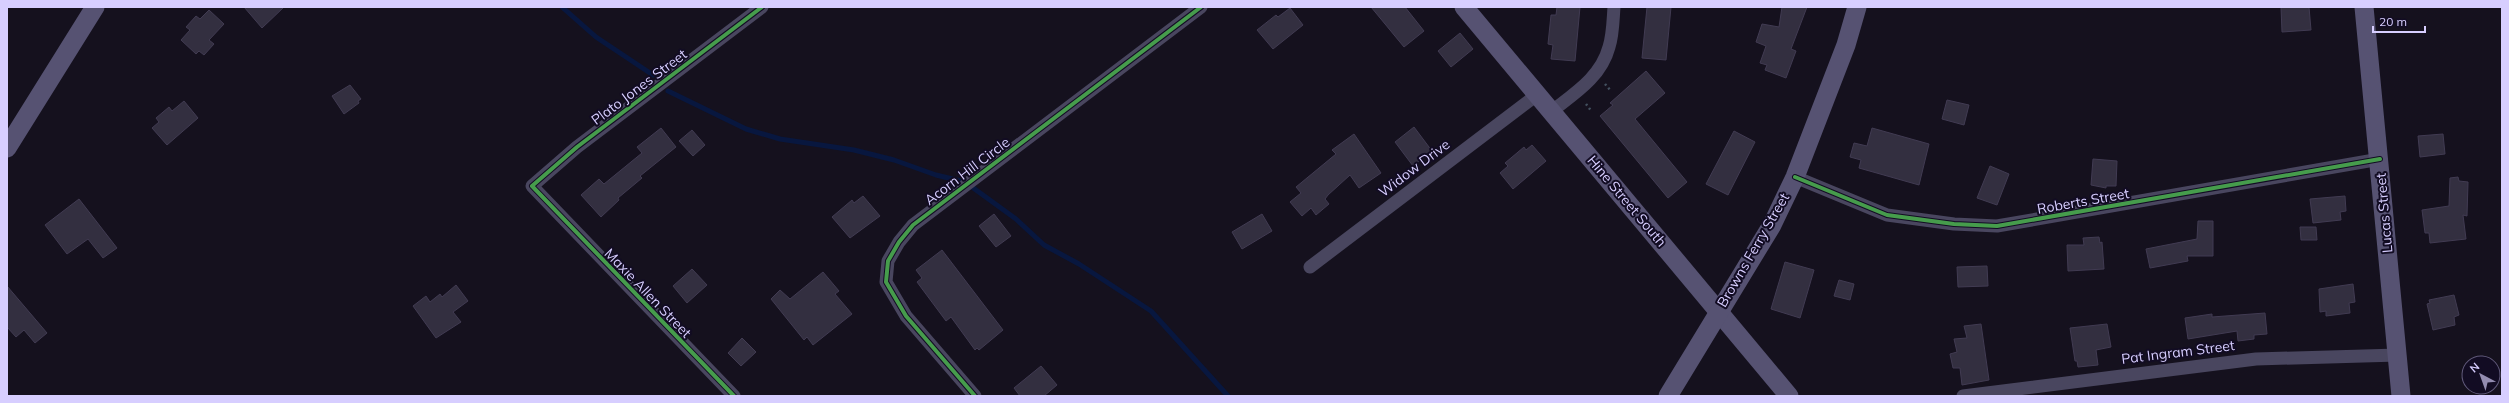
<svg xmlns="http://www.w3.org/2000/svg" width="2509" height="403" font-family="Mulish,sans-serif">
<style>
.lines{fill:none;stroke-linecap:round;stroke-linejoin:round}
.stream{stroke:#08173f;stroke-width:5}
.building{fill:#332f40;stroke:#413b52}
.path{stroke:#43505f;stroke-width:2.5;stroke-dasharray:2 3;stroke-linecap:butt}
.street{stroke:#49465f;stroke-width:13}
.secondary{stroke:#565272;stroke-width:19}
.cycleway-casing{stroke:#120c23;stroke-width:6}
.cycleway{stroke:#469c4c;stroke-width:4}
.labels{text-anchor:middle;dominant-baseline:central;stroke-width:4;stroke-linejoin:round;paint-order:stroke}
.street-label{font-size:14px;fill:#d7ceff;stroke:#120c23}
</style>
<rect width="100%" height="100%" fill="#15111e"/>
<g class="lines">
<g class="stream">
<polyline points="562,7 596,37 653,75"/>
<polyline points="668,91 746,129 780,139 854,150 894,160 936,175 965,182 1016,219 1044,245 1079,264 1151,311 1228,396"/>
</g>
</g>
<g class="building">
<polygon points="244,7 284,7 262,28"/>
<polygon points="1371,7 1405,7 1424,31 1404,47"/>
<polygon points="1557,7 1580,7 1575,61 1551,59 1553,45 1548,44 1551,15 1556,15"/>
<polygon points="1647,7 1671,7 1666,60 1642,58"/>
<polygon points="1782,7 1807,7 1791,49 1796,51 1786,78 1765,70 1767,65 1760,63 1766,46 1756,42 1762,24 1779,27"/>
<polygon points="2281,7 2309,7 2311,30 2282,32"/>
<polygon points="1290,8 1303,25 1273,49 1257,30 1276,15 1278,17"/>
<polygon points="209,10 224,24 209,40 214,44 204,55 199,51 196,54 181,40 190,30 186,27 196,16 200,19"/>
<polygon points="1460,33 1473,49 1451,67 1438,51"/>
<polygon points="1646,71 1665,93 1635,119 1687,182 1668,198 1600,116 1613,105 1610,103"/>
<polygon points="350,85 361,99 358,101 359,103 344,114 332,96"/>
<polygon points="1947,100 1969,105 1964,125 1942,119"/>
<polygon points="184,101 198,118 167,145 152,128 159,122 156,118 169,107 172,111"/>
<polygon points="1414,127 1432,151 1413,166 1395,142"/>
<polygon points="661,128 676,147 640,176 642,178 618,198 619,200 601,217 581,195 599,179 604,184 642,153 637,147"/>
<polygon points="1872,128 1929,144 1919,185 1859,168 1861,160 1850,157 1854,143 1867,146"/>
<polygon points="692,130 705,145 693,156 679,141"/>
<polygon points="1734,131 1755,142 1728,195 1706,184"/>
<polygon points="1354,134 1381,173 1359,188 1350,175 1328,195 1325,199 1329,204 1316,215 1311,208 1302,216 1290,202 1301,193 1296,187 1336,154 1332,150"/>
<polygon points="2443,134 2445,154 2420,157 2418,136"/>
<polygon points="1532,145 1546,161 1513,189 1500,173 1508,166 1505,163 1524,147 1526,150"/>
<polygon points="2093,159 2117,161 2116,186 2106,186 2106,188 2091,185"/>
<polygon points="1990,166 2009,174 1997,205 1977,198"/>
<polygon points="2458,177 2459,181 2468,182 2467,216 2463,215 2466,239 2430,243 2429,233 2425,233 2422,210 2449,206 2450,178"/>
<polygon points="863,196 880,216 850,238 832,217 852,200 854,203"/>
<polygon points="2345,196 2346,211 2340,212 2341,220 2313,223 2310,199"/>
<polygon points="79,199 117,248 103,258 88,239 67,254 45,225"/>
<polygon points="994,214 1011,236 996,247 979,226"/>
<polygon points="1262,214 1272,231 1242,249 1232,232"/>
<polygon points="2198,221 2213,221 2213,256 2187,256 2188,261 2150,268 2146,249 2197,239"/>
<polygon points="2300,227 2316,227 2317,240 2301,240"/>
<polygon points="2099,237 2100,243 2102,242 2104,269 2068,271 2067,245 2084,245 2083,238"/>
<polygon points="942,250 1003,330 979,350 977,348 975,350 951,317 946,321 917,282 922,278 916,270"/>
<polygon points="1785,262 1814,270 1800,318 1771,309"/>
<polygon points="1987,266 1988,286 1958,287 1957,267"/>
<polygon points="692,269 707,285 687,303 673,286"/>
<polygon points="823,272 839,291 835,294 852,314 813,345 807,337 804,340 771,299 780,290 790,299"/>
<polygon points="1839,280 1854,284 1850,300 1834,296"/>
<polygon points="2353,284 2355,302 2349,303 2350,313 2326,316 2326,311 2320,312 2319,289"/>
<polygon points="456,285 468,301 453,312 461,322 436,338 413,306 426,296 430,302 440,294 442,297"/>
<polygon points="7,286 47,333 35,343 24,330 16,337 7,327"/>
<polygon points="2454,295 2459,315 2454,317 2455,325 2433,330 2427,304 2430,303 2429,300"/>
<polygon points="2265,313 2267,334 2254,335 2254,339 2238,341 2237,331 2188,339 2185,318 2212,314 2212,317"/>
<polygon points="1981,324 1989,380 1962,385 1960,368 1953,368 1950,354 1957,352 1954,339 1967,338 1964,326"/>
<polygon points="2107,324 2111,347 2096,350 2098,365 2078,367 2077,361 2075,361 2070,328"/>
<polygon points="742,338 756,352 741,366 728,353"/>
<polygon points="1041,366 1057,385 1044,396 1020,396 1014,388"/>
</g>
<g class="lines">
<g class="path">
<polyline points="1605,84 1611,91"/>
<polyline points="1586,104 1592,112"/>
</g>
<g class="street">
<path d="M1552 111C1575 93 1601 77 1609 47 1613 35 1613 20 1614 7"/>
<polyline points="1795,177 1887,215 1954,224 1997,226 2380,159"/>
<polyline points="1310,267 1538,94"/>
<polyline points="734,396 532,186 577,147 762,7"/>
<polyline points="975,396 906,316 886,282 888,261 899,242 913,225 1201,7"/>
<polyline points="1963,396 2256,359 2398,355"/>
</g>
<g class="secondary">
<polyline points="1464,7 1789,396"/>
<polyline points="2364,7 2401,396"/>
<polyline points="7,148 95,7"/>
<polyline points="1668,396 1772,225 1795,177 1846,45 1857,7"/>
</g>
<defs>
<g id="cycleway">
<polyline points="1795,177 1887,215 1954,224 1997,226 2380,159"/>
<polyline points="734,396 532,186 577,147 762,7"/>
<polyline points="975,396 906,316 886,282 888,261 899,242 913,225 1201,7"/>
</g>
</defs>
<use href="#cycleway" class="cycleway-casing"/>
<use href="#cycleway" class="cycleway"/>
</g>
<g class="labels">
<g class="street-label">
<text transform="translate(639 87) rotate(-37)">Plato Jones Street</text>
<text transform="translate(1414 168) rotate(-37)">Widow Drive</text>
<text transform="translate(967 171) rotate(-37)">Acorn Hill Circle</text>
<text transform="translate(1627 201) rotate(50)">Hine Street South</text>
<text transform="translate(2083 201) rotate(-10)">Roberts Street</text>
<text transform="translate(2384 213) rotate(-95)">Lucas Street</text>
<text transform="translate(1753 250) rotate(-60)">Browns Ferry Street</text>
<text transform="translate(648 293) rotate(46)">Maxie Allen Street</text>
<text transform="translate(2178 352) rotate(-7)">Pat Ingram Street</text>
</g>
</g>
<rect width="2509" height="403" fill="none" stroke="#d7ceff" stroke-width="16"/>
<g transform="translate(2481 375) rotate(319)"><circle r="19" fill="#120c23" stroke="#615a7b"/>
<path d="M0-3L7 15L0 10L-7 15Z" fill="#938cb0"/>
<text y="-6" font-size="11" font-weight="bold" text-anchor="middle" fill="#d7ceff">N</text>
</g>
<path d="M2373 26v6h52v-6" fill="none" stroke="#d7ceff" stroke-width="2"/>
<text x="2379" y="26" font-size="12" fill="#d7ceff" stroke="#120c23" stroke-width="3" paint-order="stroke">20 m</text>
</svg>
